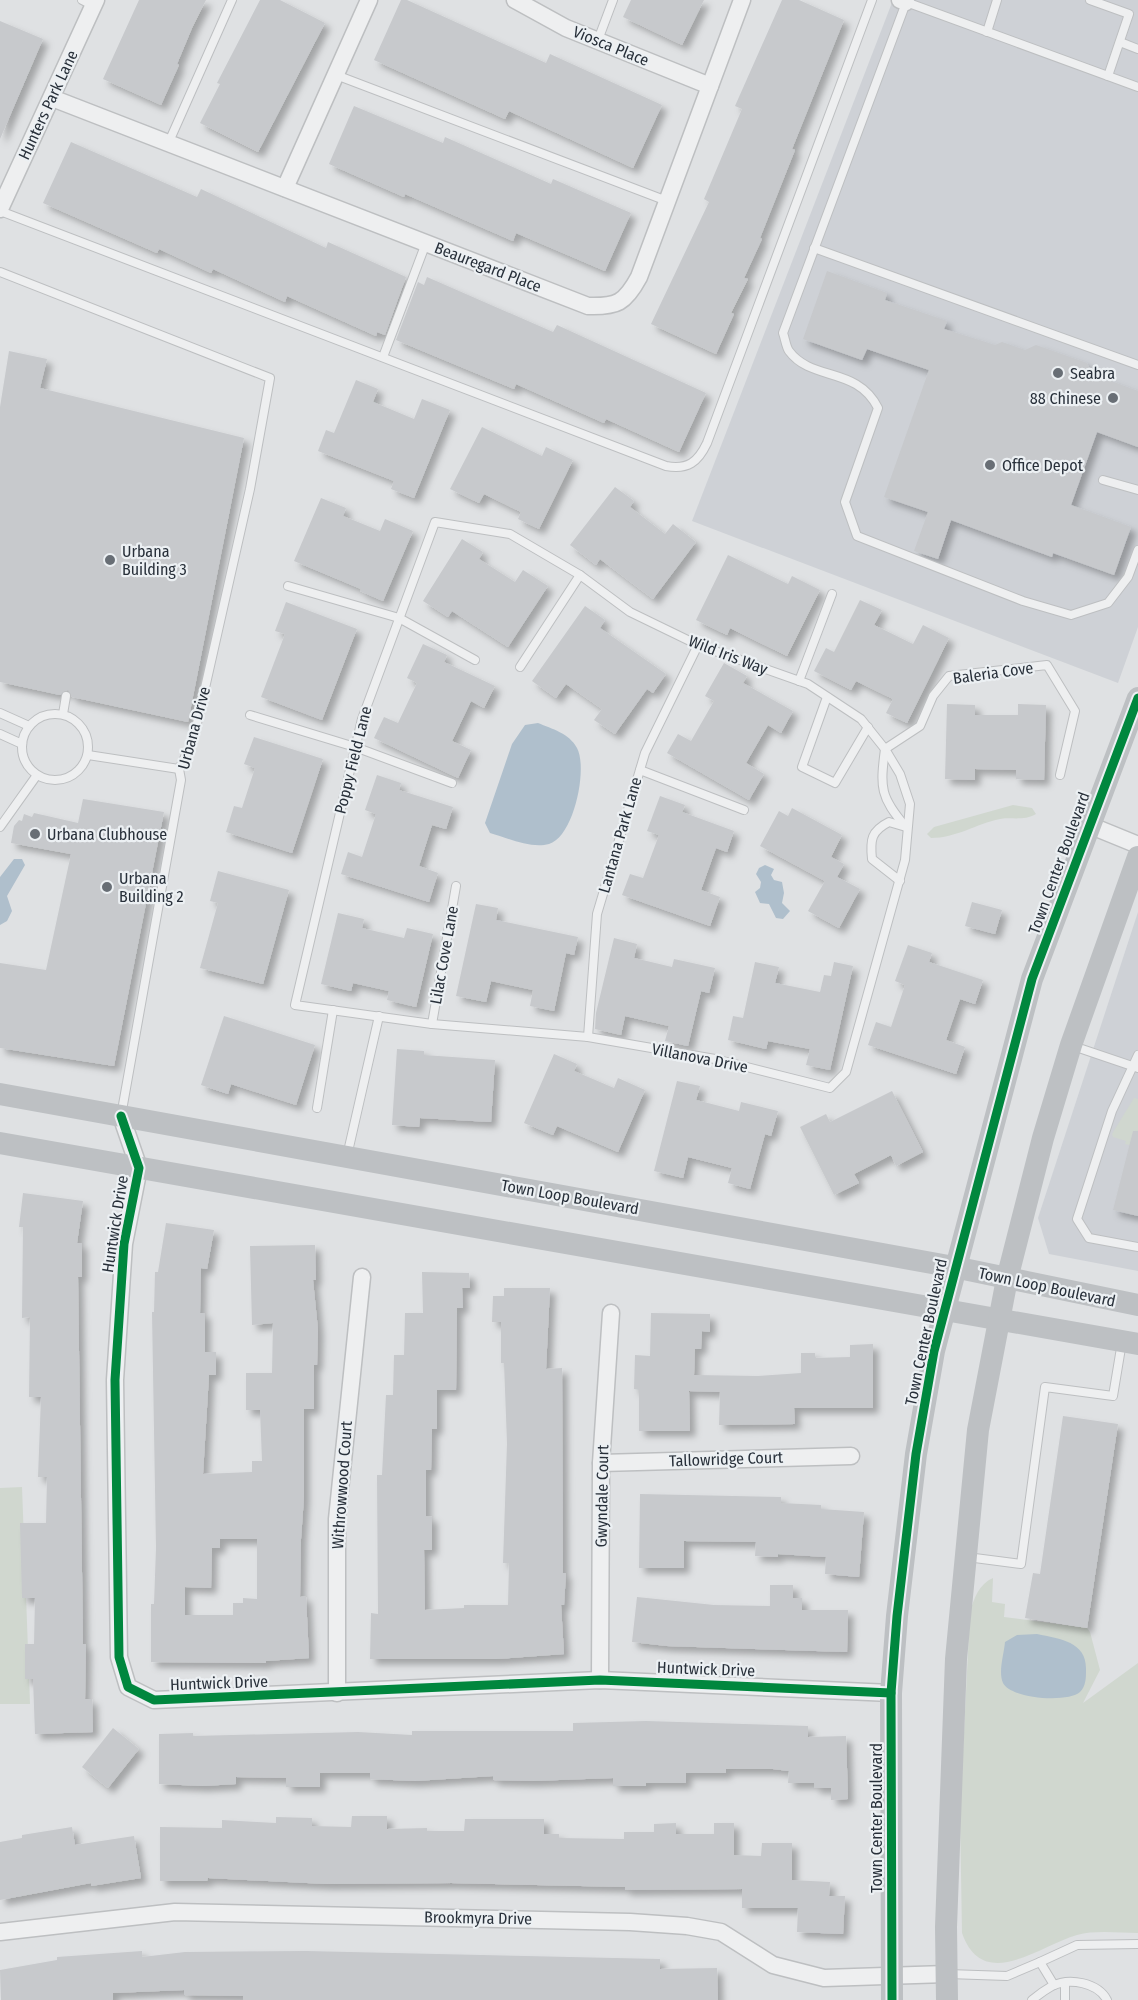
<svg xmlns="http://www.w3.org/2000/svg" width="1138" height="2000" font-family="'Fira Sans Condensed',sans-serif">
<style>
.built{fill:#ced1d6}
.green{fill:#d0d7cf}
.water{fill:#afbfcc}
.building{fill:#c7c9cc;fill-rule:evenodd;filter:url(#shadow)}
.lines{fill:none;stroke-linecap:round;stroke-linejoin:round}
.lane-casing{stroke:#bdbfc1;stroke-width:10}
.street-casing{stroke:#bdbfc1;stroke-width:19}
.lane{stroke:#eeeff0;stroke-width:8}
.street{stroke:#eeeff0;stroke-width:16}
.secondary{stroke:#bdc0c3;stroke-width:22}
.cycleway-casing{stroke:#ecf0f3;stroke-width:13}
.cycleway{stroke:#00873e;stroke-width:9}
.poi-dot{fill:#686e75;stroke:#ecf0f3;stroke-width:2}
.labels{text-anchor:middle;dominant-baseline:central;stroke-width:4.5;stroke-linejoin:round;paint-order:stroke}
.street-label{font-size:16px;fill:#28303a;stroke:#ecf0f3}
.poi-label{font-size:16px;fill:#28303a;stroke:#ecf0f3;text-anchor:start}
</style>
<defs>
<filter id="shadow"><feDropShadow dx="5.5" dy="5.5" stdDeviation="3" flood-color="#0004"/></filter>
</defs>
<rect width="100%" height="100%" fill="#dfe1e3"/>
<g class="built">
<polygon points="893,0 1138,0 1138,627 1118,683 692,521"/>
<polygon points="1138,912 1138,1271 1049,1254 1038,1218"/>
</g>
<g class="green">
<path d="M1013 805 1032 808 1036 814C1025 821 1012 817 1000 819 976 824 956 838 931 838L927 834 934 827Z"/>
<polygon points="1134,1098 1138,1099 1138,1147 1125,1144 1126,1141 1113,1137 1112,1134"/>
<polygon points="22,1487 30,1704 0,1704 0,1488"/>
<path d="M993 1578 992 1602 1005 1604 1004 1617 1087 1628 1090 1632 1100 1670 1083 1703 1138 1663V1933C1119 1933 1095 1930 1077 1935 1039 1946 983 1993 962 1933L960 1813 970 1612C974 1598 979 1584 993 1578Z"/>
</g>
<g class="water">
<path d="M538 723C552 729 569 733 577 748 588 768 574 837 549 844 531 849 508 838 490 833L485 823 512 744 525 725Z"/>
<polygon points="14,859 22,859 25,865 7,896 12,911 7,921 0,925 0,877"/>
<polygon points="765,865 774,869 771,875 774,880 782,882 784,893 782,903 790,911 783,919 776,918 769,904 760,903 755,892 760,888 761,882 756,874 759,868"/>
<path d="M1037 1634C1061 1639 1087 1642 1086 1670 1086 1678 1086 1686 1080 1692 1068 1703 1011 1699 1003 1683 998 1672 1004 1654 1005 1642L1017 1635Z"/>
</g>
<g class="building">
<polygon points="139,0 206,0 192,28 177,64 179,65 161,105 103,79"/>
<polygon points="260,0 280,0 325,23 258,152 200,123 220,84 217,83"/>
<polygon points="401,0 407,0 546,63 550,54 662,105 633,168 509,111 505,119 374,60"/>
<polygon points="631,0 704,0 682,45 623,17"/>
<polygon points="782,0 799,0 844,20 792,149 795,150 760,238 762,239 744,278 748,279 731,313 734,314 716,354 651,324 709,202 704,199 742,109 735,106"/>
<polygon points="0,21 43,39 0,139"/>
<polygon points="354,106 443,143 445,137 551,184 553,179 631,213 605,271 516,233 513,241 405,194 404,197 329,164"/>
<polygon points="71,142 197,197 201,189 326,248 328,242 406,277 385,335 377,332 376,336 287,296 285,302 213,269 211,273 159,249 157,253 43,203"/>
<polygon points="827,271 887,293 885,300 947,321 944,329 995,345 1002,342 1025,350 1036,345 1087,363 1092,374 1138,391 1138,447 1097,432 1071,505 1131,527 1114,575 1053,553 1052,557 951,520 938,559 914,551 928,512 884,497 929,370 867,349 862,360 803,339"/>
<polygon points="427,277 553,332 557,325 706,393 679,452 606,419 604,423 516,384 514,389 396,340 418,282 424,285"/>
<polygon points="9,351 47,359 40,388 244,438 188,722 72,697 68,690 60,695 0,682 0,407"/>
<polygon points="356,380 378,389 373,402 414,419 422,399 450,410 414,498 391,489 394,481 318,451 326,430 334,433"/>
<polygon points="482,427 542,456 546,447 573,460 539,529 518,519 521,512 484,494 479,503 450,489"/>
<polygon points="615,487 634,501 630,507 665,534 673,524 696,542 653,599 600,559 596,565 570,545"/>
<polygon points="321,498 346,508 343,516 380,531 385,519 413,531 383,601 360,591 361,589 294,561"/>
<polygon points="462,539 483,552 479,559 515,582 523,570 548,586 508,647 452,611 448,617 423,601"/>
<polygon points="728,555 788,584 792,576 820,590 787,656 730,628 727,635 696,620"/>
<polygon points="860,600 882,610 874,625 913,644 923,625 949,638 907,723 886,713 893,699 856,681 851,690 814,671 826,648 834,652"/>
<polygon points="286,602 357,629 322,720 261,697 285,634 275,631"/>
<polygon points="585,606 605,620 600,628 666,674 653,693 647,689 615,734 594,720 602,709 566,684 556,698 532,681"/>
<polygon points="423,644 447,655 444,662 495,686 484,708 471,701 452,741 471,750 458,778 374,738 384,717 398,723 417,683 407,678"/>
<polygon points="724,663 747,676 743,683 793,711 781,733 768,725 746,763 764,774 749,800 667,753 678,734 691,741 714,701 705,696"/>
<polygon points="947,704 975,705 975,715 1018,715 1018,704 1046,705 1044,780 1016,779 1016,770 975,769 975,780 945,779"/>
<polygon points="254,737 323,759 292,853 226,832 234,806 242,808 255,768 244,764"/>
<polygon points="377,775 401,783 399,790 453,807 446,829 432,825 419,866 438,873 429,902 341,874 348,852 362,857 376,814 365,810"/>
<polygon points="660,796 685,805 682,812 734,831 727,852 716,848 701,890 720,897 710,926 622,895 630,874 643,878 659,835 647,831"/>
<polygon points="83,799 164,812 114,1066 0,1048 0,963 46,970 71,854 11,843 14,826 19,820 22,821 24,814 32,817 34,813 78,823"/>
<polygon points="792,808 842,835 831,857 844,864 837,877 860,889 839,928 808,911 825,881 760,846 779,811 788,816"/>
<polygon points="218,871 289,890 263,984 200,968 218,903 210,901"/>
<polygon points="972,902 1002,910 995,934 965,926"/>
<polygon points="476,904 498,908 496,920 578,937 574,955 566,953 554,1011 530,1006 533,990 491,981 486,1002 456,996"/>
<polygon points="338,913 364,919 362,928 404,938 407,928 433,934 416,1007 387,1000 389,991 353,983 351,991 321,984"/>
<polygon points="614,938 637,944 634,958 672,967 674,959 715,968 709,993 701,991 688,1046 665,1041 669,1026 625,1016 621,1035 595,1029 596,1013"/>
<polygon points="908,945 932,953 929,962 983,980 975,1004 960,999 946,1040 965,1047 956,1074 868,1045 876,1022 891,1027 905,985 895,981"/>
<polygon points="755,962 779,967 775,983 820,992 824,975 831,976 834,962 853,966 830,1070 806,1065 810,1049 768,1041 766,1049 728,1040 733,1016 743,1018"/>
<polygon points="224,1016 315,1045 296,1105 231,1084 228,1094 201,1085"/>
<polygon points="397,1049 424,1051 424,1055 495,1060 491,1122 420,1118 419,1127 392,1125"/>
<polygon points="554,1054 577,1064 574,1071 614,1088 618,1078 645,1090 618,1152 557,1126 553,1135 524,1123"/>
<polygon points="677,1081 700,1086 696,1100 739,1111 741,1102 778,1111 771,1136 765,1134 750,1189 728,1183 732,1168 688,1157 683,1178 654,1171"/>
<polygon points="892,1091 923,1152 896,1166 891,1155 854,1174 859,1183 834,1195 800,1127 826,1114 830,1122"/>
<polygon points="1133,1131 1138,1131 1138,1216 1113,1210"/>
<polygon points="23,1193 83,1201 77,1243 82,1243 82,1277 78,1277 83,1644 86,1644 85,1699 92,1699 93,1732 35,1734 33,1679 25,1679 25,1644 34,1644 35,1598 22,1598 20,1523 46,1523 47,1477 38,1477 41,1397 29,1397 30,1317 22,1318 23,1227 19,1227"/>
<path d="M166 1223 214 1230 207 1269 201 1268 200 1313H205V1352H216V1375H209L203 1474 252 1472V1461H262L260 1410H246V1373H272L273 1323 252 1325 250 1246 315 1245 316 1280H313L318 1330 317 1365H314V1409H304V1497L301 1539 300 1597 306 1596 309 1658 266 1661V1663L151 1662V1604H154L156 1548 152 1312H154L155 1272H158ZM220 1539H257V1599L243 1598V1603H233V1615H185V1587L211 1588 212 1548H220Z"/>
<polygon points="422,1272 469,1273 470,1288 462,1288 463,1308 457,1308 456,1390 437,1390 437,1429 432,1429 431,1470 426,1470 426,1516 432,1517 432,1550 424,1550 425,1610 464,1608 464,1605 508,1605 509,1563 503,1563 507,1443 504,1363 501,1363 501,1322 492,1322 493,1296 504,1296 504,1288 550,1288 546,1369 562,1368 563,1573 566,1573 564,1605 561,1605 564,1654 497,1659 370,1659 371,1613 378,1614 377,1475 382,1475 386,1395 393,1395 394,1355 404,1355 405,1313 423,1313"/>
<polygon points="651,1313 710,1314 710,1332 702,1331 701,1349 695,1349 694,1375 758,1376 801,1373 801,1353 815,1353 815,1358 850,1357 850,1345 873,1344 873,1408 794,1408 795,1424 719,1425 720,1392 689,1391 690,1431 639,1431 639,1390 634,1389 635,1355 650,1356"/>
<polygon points="1063,1416 1118,1424 1087,1628 1025,1618 1033,1573 1040,1574"/>
<polygon points="640,1494 781,1497 781,1503 821,1505 821,1509 864,1512 859,1577 825,1574 826,1557 778,1554 778,1557 755,1556 756,1542 684,1541 684,1568 639,1568"/>
<polygon points="770,1585 793,1585 793,1598 802,1598 802,1610 848,1610 847,1652 667,1646 632,1642 637,1597 714,1605 770,1606"/>
<polygon points="646,1721 808,1726 808,1737 846,1736 848,1799 831,1800 831,1788 815,1788 814,1783 788,1783 789,1771 773,1769 726,1769 726,1773 686,1773 686,1783 646,1783 646,1786 613,1786 613,1778 532,1781 493,1780 493,1776 415,1781 370,1779 370,1773 320,1773 320,1787 286,1787 286,1778 236,1777 236,1784 203,1786 159,1784 159,1734 193,1733 193,1736 358,1732 412,1735 412,1731 573,1731 573,1723"/>
<polygon points="113,1728 139,1749 108,1788 82,1767"/>
<polygon points="352,1816 387,1816 387,1829 427,1828 427,1831 464,1831 465,1819 544,1819 544,1834 559,1834 559,1838 624,1839 624,1832 654,1832 654,1824 676,1823 676,1834 714,1834 714,1823 734,1823 734,1855 761,1856 762,1843 792,1843 792,1880 830,1882 829,1896 845,1896 843,1934 797,1932 798,1908 742,1908 742,1889 625,1890 625,1887 451,1883 327,1884 208,1878 207,1881 160,1881 160,1827 222,1828 222,1820 276,1823 276,1817 312,1818 312,1826 351,1827"/>
<polygon points="72,1827 75,1845 134,1836 141,1878 91,1886 91,1883 0,1900 0,1842 22,1838 22,1835"/>
<polygon points="142,1951 142,1957 185,1952 306,1951 660,1959 660,1969 717,1968 718,2000 243,2000 243,1996 184,1995 184,1990 113,1993 113,2000 1,2000 0,1970 57,1960 57,1957"/>
</g>
<g class="lines">
<defs>
<g id="lane">
<polyline points="82,0 94,6"/>
<path d="M907 0 783 333C785 338 786 347 789 351 812 382 857 366 878 408L845 502 857 536 1023 601 1071 615 1108 603 1128 577 1138 550"/>
<polyline points="1090,0 1129,14 1108,76"/>
<polyline points="906,2 1138,87"/>
<polyline points="987,32 997,0"/>
<polyline points="598,40 613,0"/>
<polyline points="1120,42 1138,49"/>
<polyline points="336,75 667,201"/>
<polyline points="168,144 232,0"/>
<path d="M0 211 666 466C688 470 698 462 707 443L872 0"/>
<polyline points="814,248 1138,365"/>
<polyline points="0,272 270,378 250,489 193,741 179,769 181,780 121,1116"/>
<polyline points="383,357 426,243"/>
<polyline points="1103,480 1138,490"/>
<polygon points="435,522 510,534 580,575 630,612 698,645 808,684 861,719 885,749 900,774 910,804 905,860 846,1072 830,1088 715,1059 588,1037 432,1024 295,1005 362,719"/>
<polyline points="288,586 399,618 475,660"/>
<polyline points="520,667 580,575"/>
<polyline points="799,681 832,594"/>
<polyline points="827,697 802,767 835,783 868,727"/>
<polyline points="0,713 29,726"/>
<circle cx="55" cy="747" r="33"/>
<polyline points="63,714 66,696"/>
<polyline points="250,715 355,747 452,783"/>
<polyline points="0,734 22,744"/>
<polyline points="88,755 179,769"/>
<polyline points="640,770 744,810"/>
<polyline points="0,827 37,775"/>
<path d="M906 827C880 797 880 788 885 749L920 726 933 696 949 676 1047 665 1075 711 1060 775"/>
<path d="M900 881 872 859C870 840 871 831 889 822L906 827"/>
<polyline points="432,1024 456,886"/>
<polyline points="588,1037 597,914 645,753 698,645"/>
<polyline points="1073,1046 1138,1068"/>
<polyline points="1138,1055 1112,1111 1077,1219 1089,1238 1138,1247"/>
<polyline points="317,1108 333,1010"/>
<polyline points="347,1156 379,1016"/>
<polyline points="967,1557 1021,1564 1045,1387 1113,1396 1122,1342"/>
<polyline points="948,1974 1007,1976 1040,1962"/>
<polyline points="1065,1983 1065,2000"/>
<polyline points="1054,1985 1040,1962 1077,1945 1138,1944"/>
<path d="M1032 2000C1038 1995 1045 1990 1052 1986 1070 1977 1098 1983 1107 2000"/>
</g>
<g id="street">
<polyline points="515,0 566,28 710,86"/>
<polyline points="900,0 906,2"/>
<path d="M52 98 588 306C617 307 625 303 639 277L742 0"/>
<polyline points="285,188 369,0"/>
<polyline points="0,209 96,0"/>
<polyline points="1089,825 1138,845"/>
<polyline points="121,1116 139,1168 124,1244 115,1380 119,1657 128,1687 154,1700 600,1680 891,1693"/>
<polyline points="601,1463 851,1456"/>
<polyline points="600,1680 601,1463 611,1313"/>
<polyline points="337,1693 337,1519 362,1277"/>
<polyline points="0,1932 175,1912 630,1922 687,1926 721,1932 773,1965 824,1978 946,1974"/>
</g>
</defs>
<use href="#lane" class="lane-casing"/>
<use href="#street" class="street-casing"/>
<use href="#lane" class="lane"/>
<use href="#street" class="street"/>
<g class="secondary">
<polyline points="0,1094 954,1267 1138,1305"/>
<polyline points="0,1143 1138,1344"/>
<polyline points="892,2000 891,1693 897,1616 916,1454 934,1351 1032,979 1138,698"/>
<polyline points="947,2000 946,1927 956,1659 978,1430 1007,1279 1043,1138 1071,1045 1138,857"/>
</g>
<defs>
<g id="cycleway">
<polyline points="121,1116 139,1168 124,1244 115,1380 119,1657 128,1687 154,1700 600,1680 891,1693"/>
<polyline points="892,2000 891,1693 897,1616 916,1454 934,1351 1032,979 1138,698"/>
</g>
</defs>
<use href="#cycleway" class="cycleway-casing"/>
<use href="#cycleway" class="cycleway"/>
</g>
<g class="poi-dot">
<circle cx="1058" cy="373" r="6"/>
<circle cx="1113" cy="398" r="6"/>
<circle cx="990" cy="465" r="6"/>
<circle cx="110" cy="560" r="6"/>
<circle cx="35" cy="834" r="6"/>
<circle cx="107" cy="887" r="6"/>
</g>
<g class="labels">
<g class="street-label">
<text transform="translate(611 46) rotate(22)">Viosca Place</text>
<text transform="translate(48 105) rotate(-65)">Hunters Park Lane</text>
<text transform="translate(488 267) rotate(21)">Beauregard Place</text>
<text transform="translate(728 655) rotate(21)">Wild Iris Way</text>
<text transform="translate(993 673) rotate(-8)">Baleria Cove</text>
<text transform="translate(194 728) rotate(-75)">Urbana Drive</text>
<text transform="translate(353 760) rotate(-76)">Poppy Field Lane</text>
<text transform="translate(620 835) rotate(-74)">Lantana Park Lane</text>
<text transform="translate(1059 863) rotate(-70)">Town Center Boulevard</text>
<text transform="translate(444 955) rotate(-80)">Lilac Cove Lane</text>
<text transform="translate(700 1058) rotate(11)">Villanova Drive</text>
<text transform="translate(570 1197) rotate(10)">Town Loop Boulevard</text>
<text transform="translate(115 1224) rotate(-81)">Huntwick Drive</text>
<text transform="translate(1047 1287) rotate(12)">Town Loop Boulevard</text>
<text transform="translate(926 1332) rotate(-78)">Town Center Boulevard</text>
<text transform="translate(726 1459) rotate(-2)">Tallowridge Court</text>
<text transform="translate(342 1485) rotate(-86)">Withrowwood Court</text>
<text transform="translate(602 1496) rotate(-89)">Gwyndale Court</text>
<text transform="translate(706 1669) rotate(2)">Huntwick Drive</text>
<text transform="translate(219 1683) rotate(-2)">Huntwick Drive</text>
<text transform="translate(876 1818) rotate(-90)">Town Center Boulevard</text>
<text transform="translate(478 1918) rotate(1)">Brookmyra Drive</text>
</g>
<g class="poi-label">
<text x="1070" y="373">Seabra</text>
<text x="1101" y="398" text-anchor="end">88 Chinese</text>
<text x="1002" y="465">Office Depot</text>
<text x="122" y="551">Urbana<tspan x="122" dy="18">Building 3</tspan></text>
<text x="47" y="834">Urbana Clubhouse</text>
<text x="119" y="878">Urbana<tspan x="119" dy="18">Building 2</tspan></text>
</g>
</g>
</svg>
